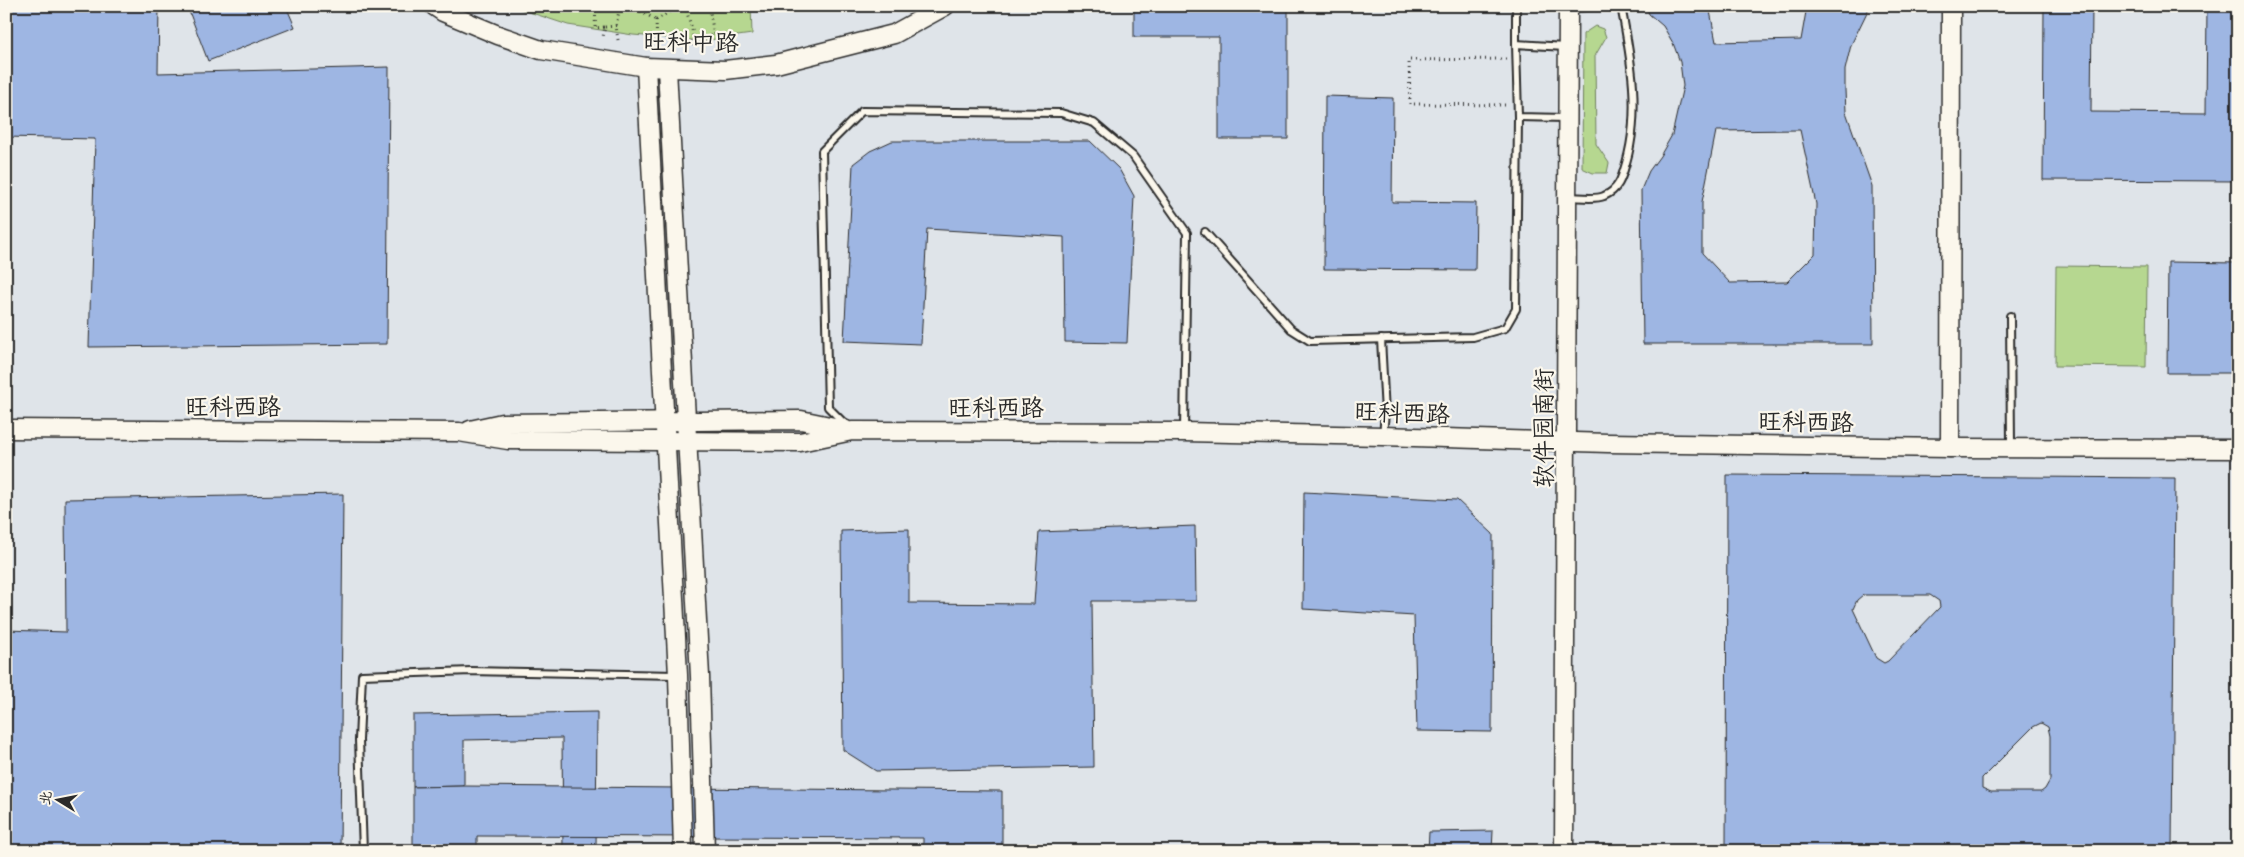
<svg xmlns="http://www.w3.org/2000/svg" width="2244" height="857" font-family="Caveat,'LXGW WenKai TC',sans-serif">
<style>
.built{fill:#dfe4e9}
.green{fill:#b6d790;stroke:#70815e}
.building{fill:#9eb6e3;stroke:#2b2b2b;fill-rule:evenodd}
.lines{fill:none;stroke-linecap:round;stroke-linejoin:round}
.lane-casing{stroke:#2b2b2b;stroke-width:10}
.secondary-casing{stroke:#2b2b2b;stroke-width:21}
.path{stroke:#2b2b2b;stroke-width:3;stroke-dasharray:1 4;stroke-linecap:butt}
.lane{stroke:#fbf7ec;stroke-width:6}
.secondary{stroke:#fbf7ec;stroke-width:18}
.labels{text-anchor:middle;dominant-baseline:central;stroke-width:4.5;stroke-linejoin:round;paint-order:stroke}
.street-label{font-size:24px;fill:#2b2b2b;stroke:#fbf7ec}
</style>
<rect width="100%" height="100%" fill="#fbf7ec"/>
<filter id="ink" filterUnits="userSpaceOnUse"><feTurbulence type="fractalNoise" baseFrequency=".02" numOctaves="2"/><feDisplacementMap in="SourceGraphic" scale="10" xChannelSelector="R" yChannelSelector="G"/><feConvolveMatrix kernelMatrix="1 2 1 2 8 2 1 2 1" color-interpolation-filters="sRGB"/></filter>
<g filter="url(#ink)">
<rect class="built" x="6" y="6" width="2232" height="845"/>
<g class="green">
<polygon points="511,6 751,6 752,34 702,41 633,35 568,25"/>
<polygon points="1595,26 1603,29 1606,37 1595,56 1596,144 1609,163 1607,173 1593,173 1582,168 1583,34"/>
<polygon points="2056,266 2147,267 2146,367 2055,366"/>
</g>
<g class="building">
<polygon points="6,6 159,6 158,73 389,67 387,344 89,347 95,139 6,137"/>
<polygon points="187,6 286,6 295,27 208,61"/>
<polygon points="1134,6 1288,6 1288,139 1219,139 1219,37 1134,37"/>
<path d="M1646 6H1709L1716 42 1801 40 1807 6H1870L1851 45 1845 70V90L1846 112 1872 186 1873 344H1643L1641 190 1649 171 1660 156 1672 135 1683 86 1680 62 1673 43 1663 26 1649 14ZM1800 130 1816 204 1815 254 1787 282 1730 283 1702 253V202L1716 131Z"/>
<polygon points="2044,6 2092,6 2091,112 2206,113 2207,6 2238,6 2238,181 2043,180"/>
<polygon points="1325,96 1393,98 1392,202 1476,203 1475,270 1324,269"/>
<polygon points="892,141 1090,141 1119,169 1134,196 1127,343 1065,342 1064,237 927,229 921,344 844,341 853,164 870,151"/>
<polygon points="2168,262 2238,263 2238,373 2167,373"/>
<path d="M1727 475 2175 478 2172 851H1726ZM1863 595H1930L1939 601 1940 607 1888 661 1884 663 1876 658 1853 609 1857 600ZM2041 723 2048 727 2050 736V780L2045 789 2041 792H1991L1982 788V778L2033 727Z"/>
<polygon points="1304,492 1457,500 1493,534 1492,732 1417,731 1414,616 1303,609"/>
<polygon points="343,494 340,851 6,851 6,630 66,632 65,499"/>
<polygon points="1195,526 1196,601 1092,601 1094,767 876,771 843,750 841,531 909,529 909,603 1034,604 1039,532"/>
<polygon points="597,712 596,851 563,851 562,738 464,740 464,786 413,787 413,715"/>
<polygon points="464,786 1002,791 1002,851 923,851 923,838 477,836 477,851 413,851 413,787"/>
<polygon points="1493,831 1492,851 1428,851 1429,832"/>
</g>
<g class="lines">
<defs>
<g id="lane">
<polyline points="1570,8 1603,6"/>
<polyline points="1516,44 1516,6"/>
<polyline points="1565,47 1516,44 1518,117 1566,118"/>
<path d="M1569 197C1579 197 1595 200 1604 196 1619 190 1622 177 1626 163 1641 112 1631 58 1621 6"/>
<polyline points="1205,232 1291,329 1310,341 1473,337 1505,328 1516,309 1518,117"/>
<polyline points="2010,316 2011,446"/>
<polyline points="1381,339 1385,413 1383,435"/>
<polyline points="846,425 828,407 822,151 862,111 1061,113 1094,123 1133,156 1187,233 1184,431"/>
<polyline points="363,851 359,740 362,675 471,671 676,675"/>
</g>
<g id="secondary">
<polyline points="434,6 443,12 498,35 541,50 646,67 725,70 776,64 894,34 945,6"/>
<polyline points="646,67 678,675 683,851"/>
<polyline points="667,69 700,676 705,851"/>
<polyline points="6,429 459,432 508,440 800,442 852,431 1184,432 1383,436 1608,443 1950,448 2238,449"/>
<polyline points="470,430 502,423 801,420 844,429"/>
<polyline points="1950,448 1951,6"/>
<polyline points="1564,851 1568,6"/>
</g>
</defs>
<use href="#lane" class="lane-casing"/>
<use href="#secondary" class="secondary-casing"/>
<g class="path">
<polyline points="596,6 595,28 605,27 603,37"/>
<polyline points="632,6 656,20"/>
<polyline points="685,6 692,29 694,46"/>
<polyline points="656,20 679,6"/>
<polyline points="656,20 657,45"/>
<polyline points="605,27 616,26"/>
<polyline points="693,38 704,37"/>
<polyline points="618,40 616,26 620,6"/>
<polyline points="703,46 704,37 714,35 709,6"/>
<polyline points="1506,59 1409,60 1410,104 1507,105"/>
</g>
<use href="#lane" class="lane"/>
<use href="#secondary" class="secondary"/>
</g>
</g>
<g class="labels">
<g class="street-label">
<text transform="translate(691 42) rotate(1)">旺科中路</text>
<text x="233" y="407">旺科西路</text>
<text x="996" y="408">旺科西路</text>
<text transform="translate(1402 413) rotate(2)">旺科西路</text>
<text transform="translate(1806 422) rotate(1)">旺科西路</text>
<text transform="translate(1544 428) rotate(-90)">软件园南街</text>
</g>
</g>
<rect width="2244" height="857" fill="none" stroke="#fbf7ec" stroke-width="25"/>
<rect x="12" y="12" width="2219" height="832" fill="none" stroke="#2b2b2b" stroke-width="2" filter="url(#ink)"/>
<g transform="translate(58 800) rotate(280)" stroke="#fbf7ec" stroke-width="4" paint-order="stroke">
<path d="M0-4L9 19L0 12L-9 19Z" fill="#2b2b2b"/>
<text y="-8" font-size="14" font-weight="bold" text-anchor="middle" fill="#2b2b2b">北</text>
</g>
</svg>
